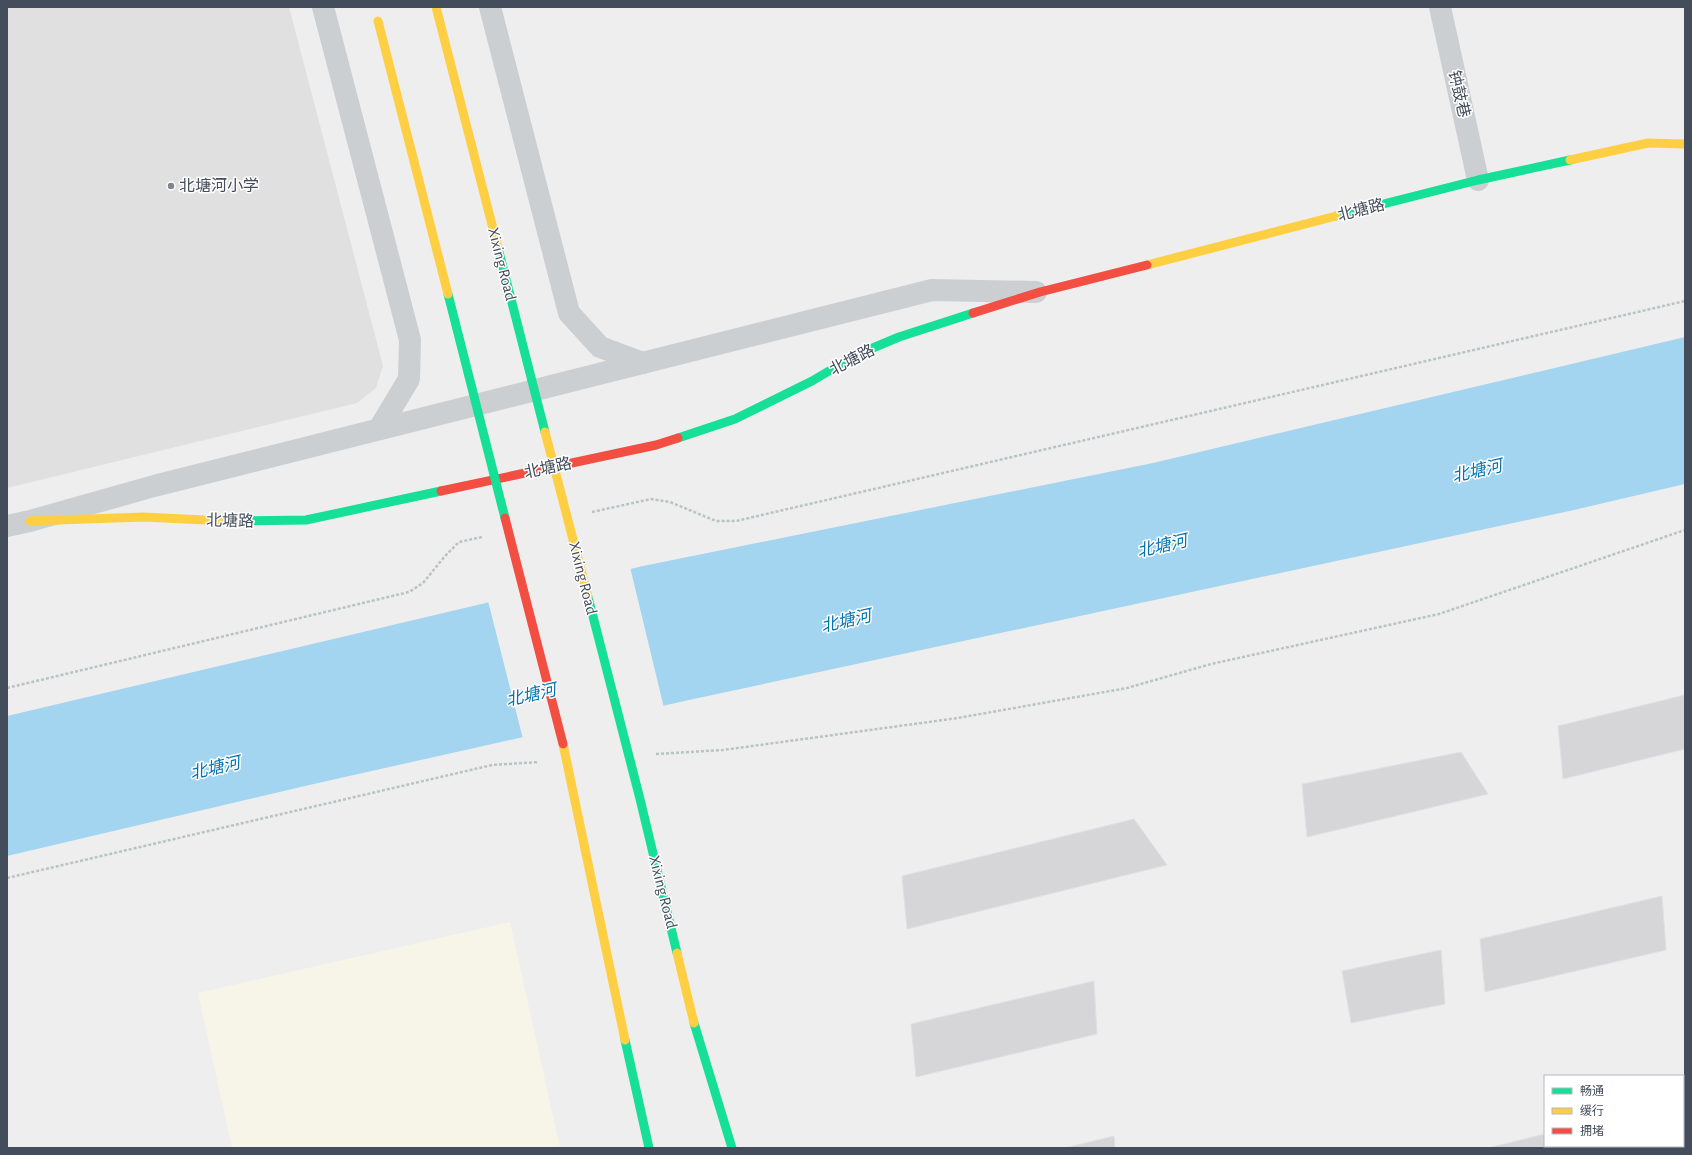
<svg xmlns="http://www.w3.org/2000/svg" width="1692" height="1155" font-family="'Alegreya Sans','Noto Sans SC',sans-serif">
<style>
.commercial{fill:#f7f4e8}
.education{fill:#e0e0e0}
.water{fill:#a3d5f0}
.pier{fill:#efeeee}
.building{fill:#d6d6d9;stroke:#e0e0e1}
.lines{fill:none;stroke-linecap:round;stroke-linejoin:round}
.path{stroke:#b7c4c3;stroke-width:2.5;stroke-dasharray:3 2;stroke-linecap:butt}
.street{stroke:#cccfd2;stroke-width:22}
.fast{stroke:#16e098;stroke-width:9}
.slow{stroke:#ffcf43;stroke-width:9}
.jam{stroke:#f24e42;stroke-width:9}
.fast-bridge{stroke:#16e098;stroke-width:9}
.slow-bridge{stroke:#ffcf43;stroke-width:9}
.jam-bridge{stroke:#f24e42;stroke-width:9}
.poi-dot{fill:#80858f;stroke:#fff;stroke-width:1.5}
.labels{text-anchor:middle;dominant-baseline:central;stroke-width:3;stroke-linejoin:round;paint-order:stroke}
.street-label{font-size:16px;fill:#444d5c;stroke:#fff}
.poi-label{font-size:16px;fill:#444d5c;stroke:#fff;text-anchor:start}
.water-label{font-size:17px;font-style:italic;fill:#0373b0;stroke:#fff}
</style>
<rect width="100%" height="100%" fill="#efeeee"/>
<polygon class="commercial" points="510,922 560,1148 232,1148 198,993"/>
<polygon class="education" points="7,7 289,7 383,366 376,388 357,403 7,488"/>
<polygon class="water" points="1685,337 1685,484 1574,510 689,700 318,783 7,856 7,716 643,566 1153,463"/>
<polygon class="pier" points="630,567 664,708 523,739 488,601"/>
<g class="building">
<polygon points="1685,695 1685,749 1563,779 1558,726"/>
<polygon points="1461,752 1488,794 1307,837 1302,784"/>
<polygon points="1134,819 1167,865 907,929 902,876"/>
<polygon points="1662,896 1666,950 1485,992 1480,939"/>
<polygon points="1441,950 1445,1004 1351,1023 1342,971"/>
<polygon points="1094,981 1097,1034 916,1077 911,1024"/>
<polygon points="1683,1093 1685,1093 1685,1148 1628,1148 1628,1146 1683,1146"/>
<polygon points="1545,1134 1545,1146 1584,1146 1584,1148 1488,1148"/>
<polygon points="1114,1136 1115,1148 1065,1148"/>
</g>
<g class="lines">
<g class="path">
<polyline points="592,512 651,499 670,502 716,521 736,521 1685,301"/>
<polyline points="7,688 409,592 423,583 445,556 459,542 482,537"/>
<polyline points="656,754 723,750 958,718 1127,688 1211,664 1439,614 1685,530"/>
<polyline points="7,878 492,765 539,762"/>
</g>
<g class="street">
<polyline points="323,7 410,340 409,379 379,429"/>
<polyline points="490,7 569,313 600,347 643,363"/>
<polyline points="1440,7 1478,180"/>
<polyline points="7,526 30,521 154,486 932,290 1036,292"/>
</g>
<g class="fast">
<polyline points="1336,216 1478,180 1570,160"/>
<polyline points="678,438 735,419 812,381 856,355 899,337 973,313"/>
<polyline points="224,521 306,520 441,491"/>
<polyline points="694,1023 732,1148"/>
<polyline points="625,1040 649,1148"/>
</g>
<g class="slow">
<polyline points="1570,160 1648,143 1685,144"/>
<polyline points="1147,265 1336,216"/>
<polyline points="30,521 144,517 224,521"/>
</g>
<g class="jam">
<polyline points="973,313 1040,292 1147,265"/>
<polyline points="441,491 656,445 678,438"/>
</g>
<g class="fast-bridge">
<polyline points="498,248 545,432"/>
<polyline points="448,294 505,518"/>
<polyline points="588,597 640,799 677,953"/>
</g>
<g class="slow-bridge">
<polyline points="436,7 498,248"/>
<polyline points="378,21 448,294"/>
<polyline points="545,432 588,597"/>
<polyline points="563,744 625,1040"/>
<polyline points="677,953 694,1023"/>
</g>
<polyline class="jam-bridge" points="505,518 563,744"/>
</g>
<circle class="poi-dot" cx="171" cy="186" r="4"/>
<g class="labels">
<g class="street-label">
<text transform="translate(1459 94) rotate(77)">钟鼓巷</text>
<text transform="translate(1361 210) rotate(-14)">北塘路</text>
<text transform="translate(502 264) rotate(76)">Xixing Road</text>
<text transform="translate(852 360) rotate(-27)">北塘路</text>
<text transform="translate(548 468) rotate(-12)">北塘路</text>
<text transform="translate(230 521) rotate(1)">北塘路</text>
<text transform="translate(583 578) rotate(76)">Xixing Road</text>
<text transform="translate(663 892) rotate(76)">Xixing Road</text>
</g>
<g class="poi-label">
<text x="179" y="186">北塘河小学</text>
</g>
<g class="water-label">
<text transform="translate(1477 471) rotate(-13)">北塘河</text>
<text transform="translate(1162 546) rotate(-13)">北塘河</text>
<text transform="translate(846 621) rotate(-13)">北塘河</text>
<text transform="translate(531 695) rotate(-13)">北塘河</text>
<text transform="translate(215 768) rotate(-13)">北塘河</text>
</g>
</g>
<rect width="1692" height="1155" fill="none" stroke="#444d5c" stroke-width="16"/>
<rect x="1544" y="1075" width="140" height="72" fill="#ffffff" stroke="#b4b8be"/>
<rect x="1552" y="1088" width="20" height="6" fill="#16e098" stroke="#b4b8be"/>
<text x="1580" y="1095" font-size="12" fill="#444d5c">畅通</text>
<rect x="1552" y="1108" width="20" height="6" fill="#ffcf43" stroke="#b4b8be"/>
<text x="1580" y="1115" font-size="12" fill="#444d5c">缓行</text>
<rect x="1552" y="1128" width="20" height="6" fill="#f24e42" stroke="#b4b8be"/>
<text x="1580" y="1135" font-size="12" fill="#444d5c">拥堵</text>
</svg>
